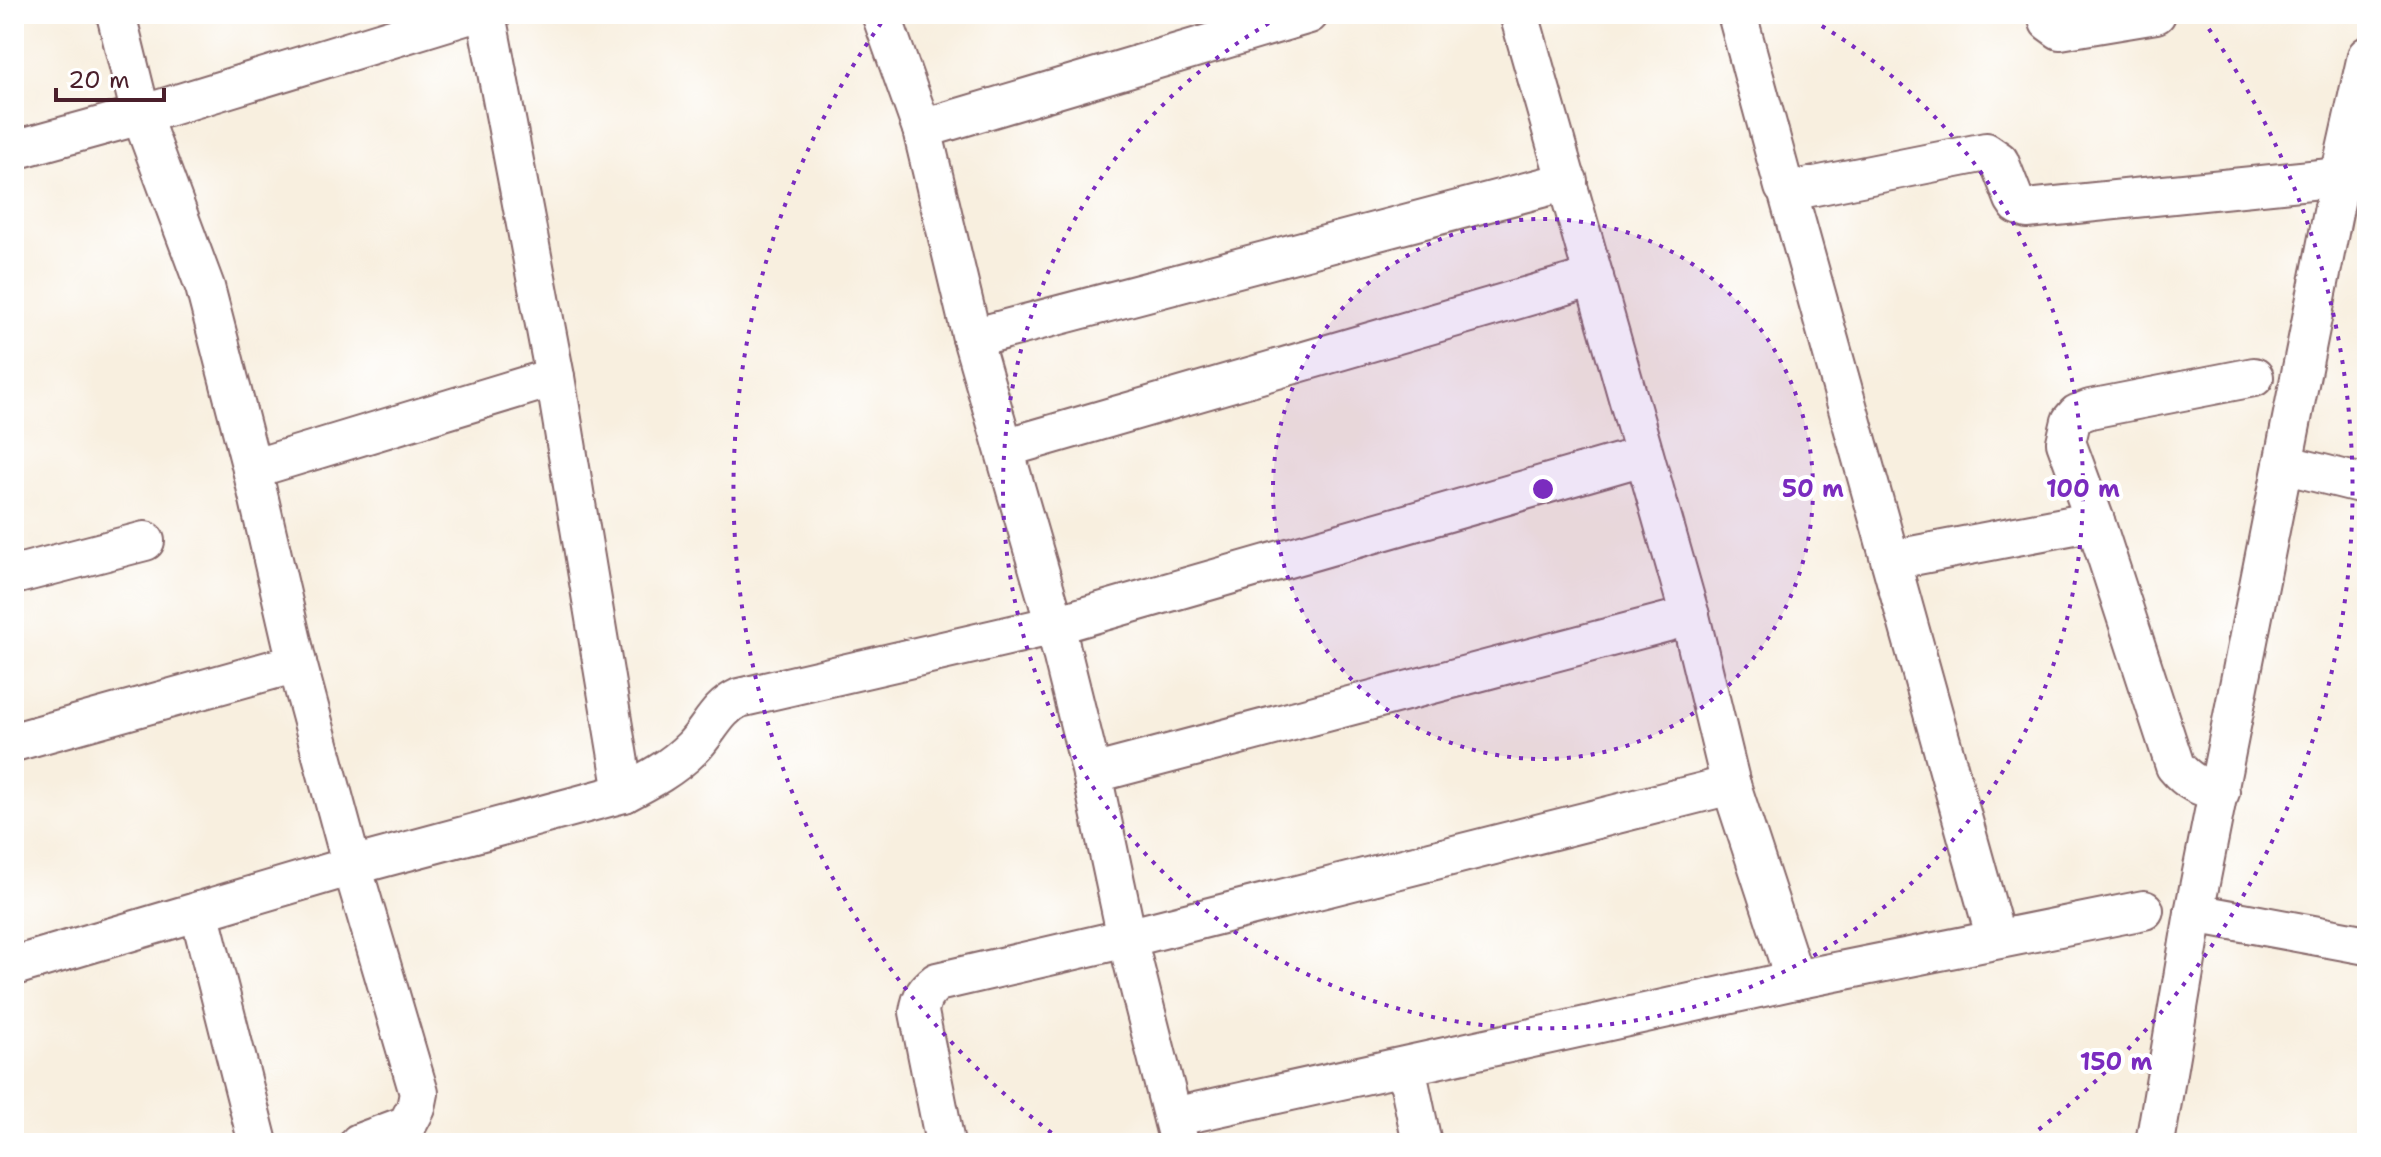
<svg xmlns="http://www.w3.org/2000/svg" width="2381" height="1157" font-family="'Shantell Sans',sans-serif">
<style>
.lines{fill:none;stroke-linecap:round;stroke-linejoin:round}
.minor-casing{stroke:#87686a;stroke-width:42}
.minor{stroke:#fff;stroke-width:38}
.ring{fill:none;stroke:#7b2cbf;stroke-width:4;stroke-dasharray:4 8}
.centre{fill:#7b2cbf;stroke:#fff;stroke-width:4}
.ring-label{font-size:24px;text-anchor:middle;font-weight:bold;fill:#7b2cbf;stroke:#fff;stroke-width:8;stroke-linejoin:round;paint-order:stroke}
</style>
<rect width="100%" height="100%" fill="#fff"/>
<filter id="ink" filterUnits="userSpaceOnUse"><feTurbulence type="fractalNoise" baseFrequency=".0125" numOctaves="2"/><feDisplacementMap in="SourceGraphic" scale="16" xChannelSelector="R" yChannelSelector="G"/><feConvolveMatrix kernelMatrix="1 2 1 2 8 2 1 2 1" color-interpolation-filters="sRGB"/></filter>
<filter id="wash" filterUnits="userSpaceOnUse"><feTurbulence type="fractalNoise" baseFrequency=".006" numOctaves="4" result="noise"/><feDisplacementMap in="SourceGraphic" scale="32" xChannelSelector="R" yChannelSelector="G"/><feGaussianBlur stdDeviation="1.8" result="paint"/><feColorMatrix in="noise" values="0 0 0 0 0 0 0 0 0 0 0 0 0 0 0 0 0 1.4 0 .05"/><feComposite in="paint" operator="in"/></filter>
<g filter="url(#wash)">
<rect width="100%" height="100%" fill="#f8efdf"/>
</g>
<g filter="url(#ink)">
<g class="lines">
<defs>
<g id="minor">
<polyline points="116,14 141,115 205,287 252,469 297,663 352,866 419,1093 416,1108 407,1125 359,1143"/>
<polyline points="486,14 555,377 624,793"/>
<polyline points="881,14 922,129 972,338 1055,625 1092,774 1127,938 1179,1143"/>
<polyline points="1519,14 1690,616 1731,785 1795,980"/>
<polyline points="1737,14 1784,187 1790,191 1986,152 1999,161 2014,199 2018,205 2027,209 2340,177"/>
<polyline points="2047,14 2049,22 2060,30 2156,14"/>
<polyline points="922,129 1309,14"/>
<polyline points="14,150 141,115 471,14"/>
<polyline points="1787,190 1996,939"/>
<polyline points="972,338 1568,181"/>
<polyline points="1005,448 1594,277"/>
<polyline points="2283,464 2367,485"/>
<polyline points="252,469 555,377"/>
<polyline points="1891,560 2095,521"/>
<polyline points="14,575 145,541"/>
<polyline points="14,742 297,663"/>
<polyline points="1092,774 1690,616"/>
<path d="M2220 792C2200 787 2188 782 2175 766L2095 521 2066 442 2071 421 2077 414 2090 409 2254 377"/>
<polyline points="199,911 258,1143"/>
<polyline points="2194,913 2367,945"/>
<path d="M14 966 352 866 624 793C649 780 672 768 692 748 709 731 717 708 739 698L1055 625 1643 456"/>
<polyline points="1406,1067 1422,1143"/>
<polyline points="1173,1117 1795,980 2144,910"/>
<path d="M945 1143 919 1012C921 997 926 991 937 982L1127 938 1731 785"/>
<polyline points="2155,1143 2194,913 2340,177 2367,56"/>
</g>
</defs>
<use href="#minor" class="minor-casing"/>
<use href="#minor" class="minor"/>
</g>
</g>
<circle cx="1543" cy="489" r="270" fill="#7b2cbf" fill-opacity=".12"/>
<g class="ring">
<circle cx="1543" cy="489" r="270"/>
<path d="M1801 14A540 540 0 1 1 1285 14"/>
<path d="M1061 1140A810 810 0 0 1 884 19M2202 19A810 810 0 0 1 2025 1140"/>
</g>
<circle cx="1543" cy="489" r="12" class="centre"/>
<g class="ring-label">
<text x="1813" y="497">50 m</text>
<text x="2083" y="497">100 m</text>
<text x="2116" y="1070">150 m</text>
</g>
<rect width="2381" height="1157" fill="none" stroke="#fff" stroke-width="48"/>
<path d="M56 88v12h108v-12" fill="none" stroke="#4a1f2b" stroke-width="4"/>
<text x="68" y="88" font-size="24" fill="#4a1f2b" stroke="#ffffff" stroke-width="6" paint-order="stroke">20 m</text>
</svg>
